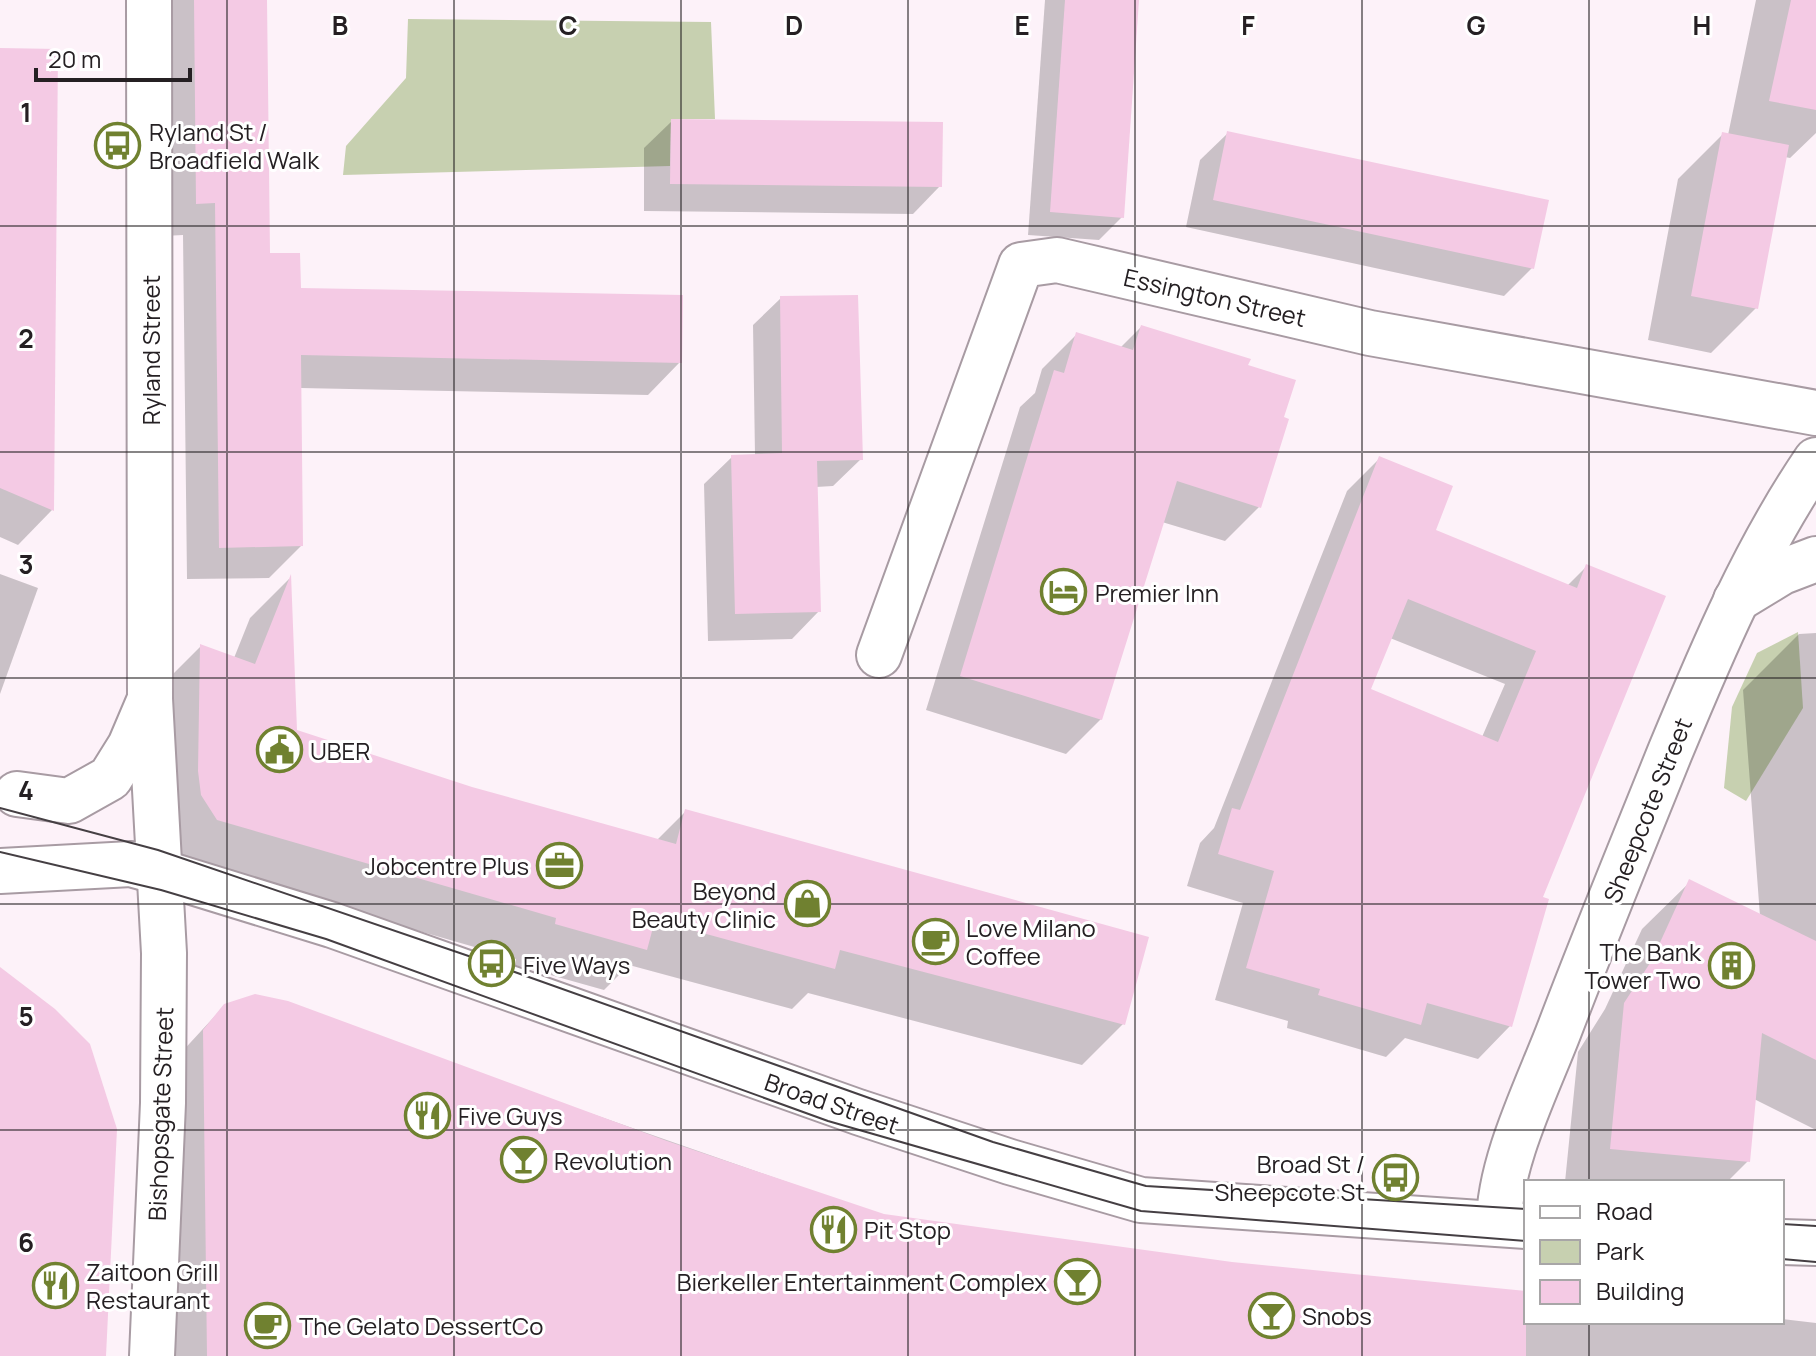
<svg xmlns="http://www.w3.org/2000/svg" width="1816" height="1356" font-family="Manrope,sans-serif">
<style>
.green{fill:#c7d0b0}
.shadow{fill:#0003;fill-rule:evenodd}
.building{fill:#f4cae4;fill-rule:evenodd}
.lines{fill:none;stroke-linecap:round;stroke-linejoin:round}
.minor-casing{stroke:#a89ba3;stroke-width:48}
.tertiary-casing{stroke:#a89ba3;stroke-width:48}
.minor{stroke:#fff;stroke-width:44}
.tertiary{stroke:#fff;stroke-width:44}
.tram{stroke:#453f43;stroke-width:2}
.grid{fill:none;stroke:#252023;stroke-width:2;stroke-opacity:0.55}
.labels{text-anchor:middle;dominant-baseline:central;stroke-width:6;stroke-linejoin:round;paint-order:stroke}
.poi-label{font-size:24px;fill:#252023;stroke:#fff;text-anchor:start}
.street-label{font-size:24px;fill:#252023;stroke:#fff}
.grid-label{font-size:26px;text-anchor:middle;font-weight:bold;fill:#252023;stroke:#fff;stroke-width:6;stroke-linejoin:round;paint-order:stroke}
</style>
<rect width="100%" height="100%" fill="#fdf2f9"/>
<g class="green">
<polygon points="408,19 711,22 715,119 671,119 670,166 343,175 346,146 406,78"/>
<polygon points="1798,632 1803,708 1746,801 1724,788 1732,707 1757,653"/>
</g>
<g class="shadow">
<polygon points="161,0 265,0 268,255 299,290 680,362 648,395 300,388 301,546 269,578 187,579 183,235 164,236"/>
<polygon points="1045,0 1137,0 1122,217 1099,240 1028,235"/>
<polygon points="1756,0 1816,0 1816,133 1790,158 1785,157 1756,308 1711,353 1648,340 1678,179 1723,134 1728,135"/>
<polygon points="0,50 56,51 52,510 18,545 0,537"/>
<polygon points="672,121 940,186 913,214 644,211 644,148"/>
<polygon points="1228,133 1532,268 1504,296 1186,227 1200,160"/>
<polygon points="781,298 861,459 833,486 816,487 819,611 792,639 708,641 704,484 732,457 755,456 753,325"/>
<polygon points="1141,327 1246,366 1259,507 1225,541 1162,522 1101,719 1066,754 926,710 1020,407 1035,393 1042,369 1077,334 1120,348"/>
<path d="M1380 458 1433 531 1567 586 1587 566 1540 899 1510 1026 1478 1059 1405 1038 1386 1057 1287 1028 1288 1021 1215 1000 1243 903 1187 886 1200 843 1214 828 1347 491ZM1390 638 1505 684 1482 737 1369 690Z"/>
<polygon points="0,574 38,588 0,694"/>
<polygon points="289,579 295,731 472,789 657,840 686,811 1123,1024 1082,1065 808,993 792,1009 629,965 604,990 515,965 516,959 176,861 160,687 201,646 234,658 250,618"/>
<polygon points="1816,633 1816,1130 1754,1099 1748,1161 1727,1182 1565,1182 1578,1052 1605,1009 1642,929 1690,882 1760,916 1743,690 1799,634"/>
<polygon points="255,996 884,1216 1232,1264 1526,1294 1526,1322 1782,1319 1816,1323 1816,1356 171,1356 167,1068 225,1005"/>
</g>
<g class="building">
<polygon points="194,0 267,0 270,253 300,253 301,288 683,295 682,363 301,355 303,546 219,548 215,203 196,204"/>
<polygon points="1065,0 1139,0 1124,218 1050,212"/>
<polygon points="1791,0 1816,0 1816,110 1769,101"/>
<polygon points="0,48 58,49 54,511 0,488"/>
<polygon points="671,119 943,122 942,187 670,184"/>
<polygon points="1227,131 1549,200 1534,269 1213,200"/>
<polygon points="1722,132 1789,145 1758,309 1691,296"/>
<polygon points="858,295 863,460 817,461 821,612 735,614 731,455 782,453 780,296"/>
<polygon points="1141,325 1251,359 1248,365 1296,380 1284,417 1289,419 1261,508 1177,481 1102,720 960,676 1054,370 1064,373 1076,332 1133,350"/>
<path d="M1379 456 1453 486 1436 530 1577 588 1586 564 1666 596 1543 897 1549 899 1512 1027 1427 1003 1421 1025 1318 995 1320 989 1246 968 1274 871 1218 854 1232 808 1240 810ZM1408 599 1536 651 1498 742 1371 689Z"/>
<polygon points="291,574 297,730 472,787 676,844 685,809 1149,937 1125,1025 840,950 835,969 655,920 647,950 555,924 556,918 217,820 201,795 198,771 200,644 255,664"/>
<polygon points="1689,879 1816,941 1816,1060 1762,1033 1750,1162 1610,1149 1624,1003 1652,960"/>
<polygon points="0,967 55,1009 90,1044 117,1129 106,1356 0,1356"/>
<polygon points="255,994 288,1001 667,1141 884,1214 1232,1262 1526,1291 1526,1356 207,1356 203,1030 224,1004"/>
</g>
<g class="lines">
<defs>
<g id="minor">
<polyline points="1736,600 1782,572 1816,559"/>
<polyline points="879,655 1021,265 1057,260 1370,333 1816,413"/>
<polyline points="150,699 164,953 163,1103 152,1356"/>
<path d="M1499 1224C1499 1162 1538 1086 1560 1028 1595 936 1633 844 1670 752 1712 651 1754 551 1816 460"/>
</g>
<g id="tertiary">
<polyline points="17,794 69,801 110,778 130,746 150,699 149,0"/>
<polyline points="0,871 131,864 160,872 332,925 858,1112 1010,1162 1141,1200 1526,1226"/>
<polyline points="1782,1242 1816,1243"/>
</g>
</defs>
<use href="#minor" class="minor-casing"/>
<use href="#tertiary" class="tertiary-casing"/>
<use href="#minor" class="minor"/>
<use href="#tertiary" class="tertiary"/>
<g class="tram">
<polyline points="0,808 158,850 492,964 993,1142 1146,1186 1526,1209"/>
<polyline points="0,852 161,890 326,939 828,1121 1141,1211 1526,1241"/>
<polyline points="1782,1224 1816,1226"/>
<polyline points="1782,1259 1816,1262"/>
</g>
</g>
<path class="grid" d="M227 0V1356M454 0V1356M681 0V1356M908 0V1356M1135 0V1356M1362 0V1356M1589 0V1182M0 226H1816M0 452H1816M0 678H1816M0 904H1816M0 1130H1816M1589 1322V1356"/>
<defs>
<symbol id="bus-ring" viewBox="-11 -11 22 22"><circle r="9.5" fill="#fff" stroke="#708130" stroke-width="1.5"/><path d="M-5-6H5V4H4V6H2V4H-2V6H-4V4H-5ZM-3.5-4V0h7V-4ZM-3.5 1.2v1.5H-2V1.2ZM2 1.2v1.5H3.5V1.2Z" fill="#708130"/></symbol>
<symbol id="hotel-ring" viewBox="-11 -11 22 22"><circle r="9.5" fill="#fff" stroke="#708130" stroke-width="1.5"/><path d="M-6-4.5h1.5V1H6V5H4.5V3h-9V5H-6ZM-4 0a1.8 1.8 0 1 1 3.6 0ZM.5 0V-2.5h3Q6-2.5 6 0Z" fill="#708130"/></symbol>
<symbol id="civic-ring" viewBox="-11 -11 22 22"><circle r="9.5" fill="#fff" stroke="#708130" stroke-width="1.5"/><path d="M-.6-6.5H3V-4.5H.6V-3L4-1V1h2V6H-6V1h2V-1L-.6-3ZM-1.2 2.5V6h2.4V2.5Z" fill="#708130"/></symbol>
<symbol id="office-ring" viewBox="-11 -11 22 22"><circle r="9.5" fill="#fff" stroke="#708130" stroke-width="1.5"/><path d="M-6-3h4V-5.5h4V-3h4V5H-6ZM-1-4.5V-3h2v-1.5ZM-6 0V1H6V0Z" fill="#708130"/></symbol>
<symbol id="shop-ring" viewBox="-11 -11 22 22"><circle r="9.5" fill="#fff" stroke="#708130" stroke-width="1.5"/><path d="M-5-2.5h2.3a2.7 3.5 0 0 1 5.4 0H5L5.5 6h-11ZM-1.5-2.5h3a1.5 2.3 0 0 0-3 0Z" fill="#708130"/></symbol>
<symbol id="cafe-ring" viewBox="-11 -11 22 22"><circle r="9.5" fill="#fff" stroke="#708130" stroke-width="1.5"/><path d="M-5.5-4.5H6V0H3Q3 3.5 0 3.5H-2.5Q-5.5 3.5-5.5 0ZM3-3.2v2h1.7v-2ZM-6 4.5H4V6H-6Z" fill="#708130"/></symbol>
<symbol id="building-ring" viewBox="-11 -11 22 22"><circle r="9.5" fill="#fff" stroke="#708130" stroke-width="1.5"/><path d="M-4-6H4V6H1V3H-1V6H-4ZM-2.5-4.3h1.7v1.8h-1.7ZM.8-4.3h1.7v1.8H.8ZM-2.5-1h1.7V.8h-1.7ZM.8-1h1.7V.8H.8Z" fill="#708130"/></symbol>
<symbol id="restaurant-ring" viewBox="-11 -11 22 22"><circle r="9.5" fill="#fff" stroke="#708130" stroke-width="1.5"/><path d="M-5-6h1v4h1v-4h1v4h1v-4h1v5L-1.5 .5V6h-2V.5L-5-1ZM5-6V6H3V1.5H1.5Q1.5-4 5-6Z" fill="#708130"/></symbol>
<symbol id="bar-ring" viewBox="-11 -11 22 22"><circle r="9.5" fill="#fff" stroke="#708130" stroke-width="1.5"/><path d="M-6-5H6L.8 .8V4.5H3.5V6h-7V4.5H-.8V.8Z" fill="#708130"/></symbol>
</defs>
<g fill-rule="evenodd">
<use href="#bus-ring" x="92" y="120" width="51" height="51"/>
<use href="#hotel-ring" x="1038" y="566" width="51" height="51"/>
<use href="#civic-ring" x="254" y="724" width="51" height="51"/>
<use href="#office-ring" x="534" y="840" width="51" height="51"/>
<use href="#shop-ring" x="782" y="878" width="51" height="51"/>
<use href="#cafe-ring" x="910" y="916" width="51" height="51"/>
<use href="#bus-ring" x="466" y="938" width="51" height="51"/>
<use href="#building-ring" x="1706" y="940" width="51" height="51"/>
<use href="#restaurant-ring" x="402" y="1090" width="51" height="51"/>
<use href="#bar-ring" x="498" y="1134" width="51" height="51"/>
<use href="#bus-ring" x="1370" y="1152" width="51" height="51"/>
<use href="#restaurant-ring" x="808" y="1204" width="51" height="51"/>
<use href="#bar-ring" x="1052" y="1256" width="51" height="51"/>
<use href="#restaurant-ring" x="30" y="1260" width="51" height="51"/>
<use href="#bar-ring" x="1246" y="1290" width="51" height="51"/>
<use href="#cafe-ring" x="242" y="1300" width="51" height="51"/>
</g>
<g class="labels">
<g class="poi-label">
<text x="149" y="131">Ryland St /<tspan x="149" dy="28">Broadfield Walk</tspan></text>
<text x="1095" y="592">Premier Inn</text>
<text x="310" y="750">UBER</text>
<text x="529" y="865" text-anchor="end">Jobcentre Plus</text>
<text x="776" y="890" text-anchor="end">Beyond<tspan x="776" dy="28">Beauty Clinic</tspan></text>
<text x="966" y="927">Love Milano<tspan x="966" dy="28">Coffee</tspan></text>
<text x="1701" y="951" text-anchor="end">The Bank<tspan x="1701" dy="28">Tower Two</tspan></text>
<text x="523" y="964">Five Ways</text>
<text x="458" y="1115">Five Guys</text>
<text x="554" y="1160">Revolution</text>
<text x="1365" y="1163" text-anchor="end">Broad St /<tspan x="1365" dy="28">Sheepcote St</tspan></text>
<text x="864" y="1229">Pit Stop</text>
<text x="86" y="1271">Zaitoon Grill<tspan x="86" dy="28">Restaurant</tspan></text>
<text x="1047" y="1281" text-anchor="end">Bierkeller Entertainment Complex</text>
<text x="1302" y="1315">Snobs</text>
<text x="299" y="1325">The Gelato DessertCo</text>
</g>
<g class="street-label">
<text transform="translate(1215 297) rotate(13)">Essington Street</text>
<text transform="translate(150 350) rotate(-90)">Ryland Street</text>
<text transform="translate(1647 810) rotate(-68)">Sheepcote Street</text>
<text transform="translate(832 1103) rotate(19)">Broad Street</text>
<text transform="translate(160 1114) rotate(-88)">Bishopsgate Street</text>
</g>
</g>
<g class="grid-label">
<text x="340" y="35">B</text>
<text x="568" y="35">C</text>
<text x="794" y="35">D</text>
<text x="1022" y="35">E</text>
<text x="1248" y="35">F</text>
<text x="1476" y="35">G</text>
<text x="1702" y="35">H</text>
<text x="26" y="122">1</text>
<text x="26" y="348">2</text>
<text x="26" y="574">3</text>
<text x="26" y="800">4</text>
<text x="26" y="1026">5</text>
<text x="26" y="1252">6</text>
</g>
<rect x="1524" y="1180" width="260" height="144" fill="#ffffff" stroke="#a8a6a7" stroke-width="2"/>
<rect x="1540" y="1206" width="40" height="12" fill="#ffffff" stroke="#a8a6a7" stroke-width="2"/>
<text x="1596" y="1220" font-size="24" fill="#252023">Road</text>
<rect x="1540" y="1240" width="40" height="24" fill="#c7d0b0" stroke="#a8a6a7" stroke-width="2"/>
<text x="1596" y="1260" font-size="24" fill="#252023">Park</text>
<rect x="1540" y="1280" width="40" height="24" fill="#f4cae4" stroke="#a8a6a7" stroke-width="2"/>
<text x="1596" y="1300" font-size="24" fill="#252023">Building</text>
<path d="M36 68v12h154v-12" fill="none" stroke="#252023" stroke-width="4"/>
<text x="48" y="68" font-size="24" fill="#252023" stroke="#ffffff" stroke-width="6" paint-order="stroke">20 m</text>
</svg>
